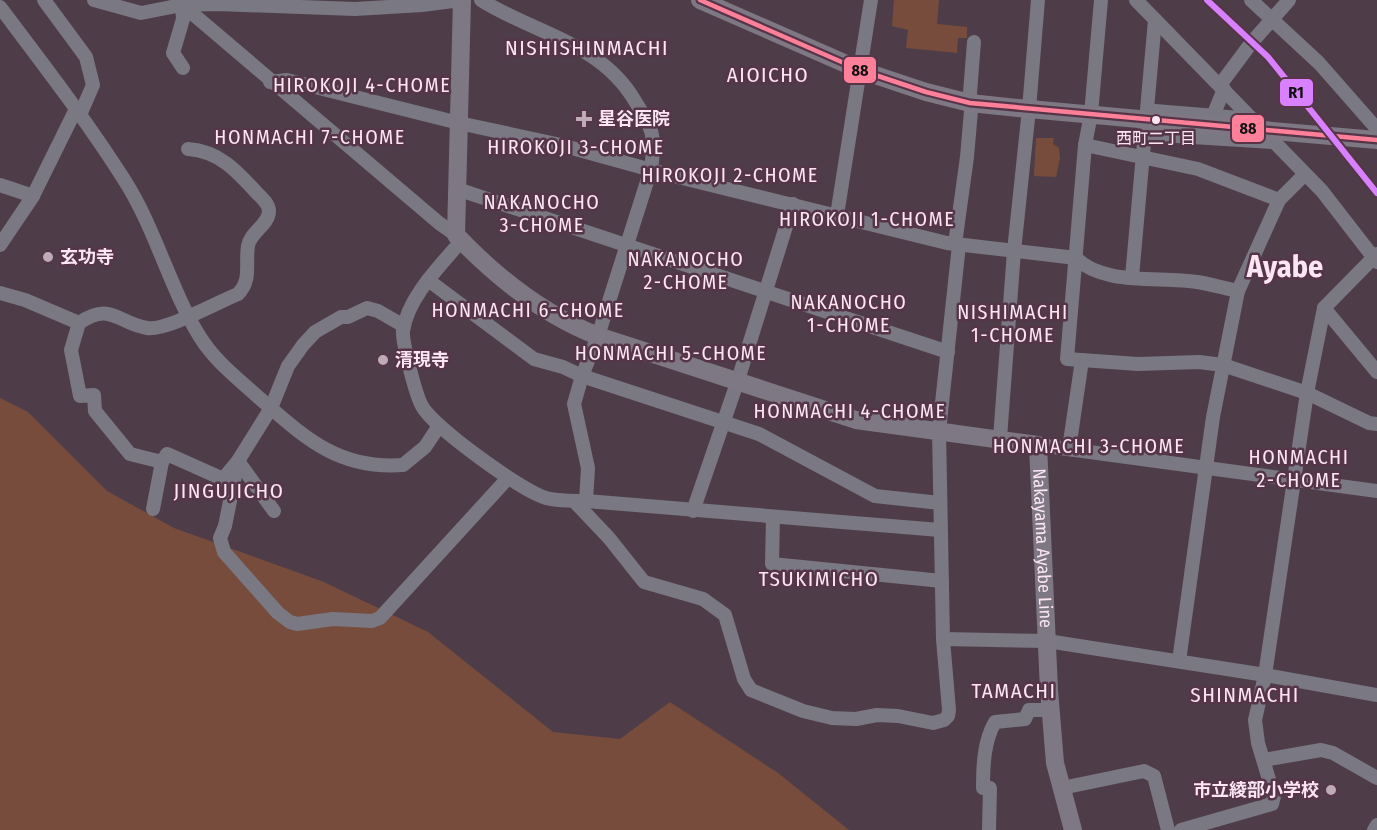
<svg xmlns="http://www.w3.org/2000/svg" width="1377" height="830" font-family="'Fira Sans Condensed','Noto Sans JP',sans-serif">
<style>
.green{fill:#774c3c}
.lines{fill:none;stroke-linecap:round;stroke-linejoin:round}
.minor{stroke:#7a7883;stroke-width:14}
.major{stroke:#7e7884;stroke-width:18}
.major-bridge{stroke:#7e7884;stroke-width:18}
.bus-1-casing{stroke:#563549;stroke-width:9}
.bus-1{stroke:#ff8098;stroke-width:4.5}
.rail-1-casing{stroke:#563549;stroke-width:10}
.rail-1{stroke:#d880ff;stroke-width:6}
.poi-dot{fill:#beabb6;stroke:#563549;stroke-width:2}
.bus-dot{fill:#fbe6f2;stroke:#563549;stroke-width:2}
.labels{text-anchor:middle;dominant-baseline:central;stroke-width:5;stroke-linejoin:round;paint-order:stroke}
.bus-label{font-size:16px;fill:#fbe6f2;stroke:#563549}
.poi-label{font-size:18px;font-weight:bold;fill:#fbe6f2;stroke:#563549;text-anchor:start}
.street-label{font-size:18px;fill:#fbe6f2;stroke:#563549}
.neighbourhood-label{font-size:20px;letter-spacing:1.5px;fill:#fbe6f2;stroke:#563549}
.quarter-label{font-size:21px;letter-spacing:1.5px;fill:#fbe6f2;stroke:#563549}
.town-label{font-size:30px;font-weight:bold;fill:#fbe6f2;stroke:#563549}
.line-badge{stroke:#563549;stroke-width:2}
.pale-badge-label{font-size:16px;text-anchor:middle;font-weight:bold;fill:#111}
</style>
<rect width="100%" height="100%" fill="#4e3d48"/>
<g class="green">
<polygon points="894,0 939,0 937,24 967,27 967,38 958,38 957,53 906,48 908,30 892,26"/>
<polygon points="1036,138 1054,138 1053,144 1059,148 1060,158 1056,177 1034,176"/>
<polygon points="0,398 28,412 107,491 174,528 324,582 428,632 553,732 620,739 670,702 778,773 849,830 0,830"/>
</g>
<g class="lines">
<g class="minor">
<polyline points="44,0 86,57 93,85 80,115"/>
<polyline points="94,0 141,13 182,5 218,4 355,9 422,5 461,0"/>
<path d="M481 0C535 34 600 42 635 101 653 130 656 135 651 169L598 336 582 376 574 404 588 468 586 501"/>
<polyline points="1101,0 1091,114 1085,145 1067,359 1138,364 1199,362 1223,365 1307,393 1369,423 1377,424"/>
<polyline points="1136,0 1322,191 1377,262"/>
<polyline points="1251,0 1319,63 1377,129"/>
<polyline points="180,3 439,223 456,235"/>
<polyline points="182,5 183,19 173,53 183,68"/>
<path d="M0 7C43 64 87 121 125 181 156 230 170 289 200 337 215 361 236 377 257 396 303 436 337 470 403 465L425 447 439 426"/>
<path d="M270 82 287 80 459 123 561 145 666 174 947 243 1076 258C1103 286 1161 276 1197 282 1210 284 1224 288 1238 291"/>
<polyline points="1220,85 1252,42 1289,0"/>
<polyline points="1155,111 1252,119"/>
<polyline points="1213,116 1224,89"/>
<polyline points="1145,134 1274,142"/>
<polyline points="1085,145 1198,169 1279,200"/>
<path d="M188 149C219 151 237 171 256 192 261 197 269 204 269 211 269 225 250 232 248 246 245 264 252 280 238 294 218 302 166 331 147 328 117 323 111 301 79 323L71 350 80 396 94 395 95 411 130 454 162 462 167 454 223 479 238 461 274 511"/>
<polyline points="0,185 33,196"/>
<polyline points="457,189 948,352"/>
<polyline points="837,215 871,0"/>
<path d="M462 240C440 266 408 297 403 331 402 342 416 396 422 406 433 427 522 491 546 498 558 501 574 501 586 501L940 530"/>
<polyline points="955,244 967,157 971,111 970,93 974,42"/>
<polyline points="0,245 33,196 76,109"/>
<polyline points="1132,277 1155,20"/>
<polyline points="428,280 534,359 563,367 582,376 759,434 875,496 940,503"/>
<polyline points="0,293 25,300 79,323"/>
<polyline points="1324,308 1377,372"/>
<polyline points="404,326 378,311 367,308 348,317 341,317 315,332 303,345 288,366 271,408 238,461 225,526 220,538 224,552 278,613 290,622 297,624 333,619 372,621 380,618 508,478"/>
<polyline points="1000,438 1014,251 1029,109 1038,0"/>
<polyline points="1038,445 1377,491"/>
<polyline points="1069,449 1082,360"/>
<polyline points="574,501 609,538 644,582 703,599 725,615 744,679 751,690 803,711 832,718 856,719 877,715 898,716 933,723 944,720 948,716 949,710 943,639 939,431 959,245"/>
<polyline points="153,509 162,462"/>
<polyline points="693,511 738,380 793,204"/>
<polyline points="773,517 772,564 942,581"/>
<polyline points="943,639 1047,641 1259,674 1377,695"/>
<polyline points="1179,661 1213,417 1238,291 1279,200 1305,174"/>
<polyline points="1264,760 1321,750 1333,753 1377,778"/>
<polyline points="1062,788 1144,771 1154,776 1168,830"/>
<path d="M989 830 990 788H983C983 765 984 741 995 722L1025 719 1029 710H1050"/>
<polyline points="1181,830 1272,804 1274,796 1258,743 1255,720 1265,675 1307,393 1324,308 1377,254"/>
<polyline points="1374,830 1377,825"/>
</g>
<g class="major">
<path id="s1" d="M462 0 456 235C496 277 544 315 598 336L856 420 1038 445 1049 690 1055 763 1073 830"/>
<polyline points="700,0 860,70 926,92 970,103 1018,108 1216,126"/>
</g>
<polyline class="major-bridge" points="1216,126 1377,140"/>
<defs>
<polyline id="bus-1" points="700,0 860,70 926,92 970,103 1377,140"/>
</defs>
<use href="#bus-1" class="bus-1-casing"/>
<use href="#bus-1" class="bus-1"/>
<defs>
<polyline id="rail-1" points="1207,0 1268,57 1377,193"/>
</defs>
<use href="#rail-1" class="rail-1-casing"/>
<use href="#rail-1" class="rail-1"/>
</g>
<g class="poi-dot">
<path d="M581 110h6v6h6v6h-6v6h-6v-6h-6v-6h6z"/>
<circle cx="48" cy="257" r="6"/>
<circle cx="383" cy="360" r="6"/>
<circle cx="1331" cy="790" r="6"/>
</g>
<circle class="bus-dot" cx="1156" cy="120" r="5"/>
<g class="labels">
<g class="bus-label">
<text x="1156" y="138">西町二丁目</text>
</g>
<g class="poi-label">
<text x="598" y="119">星谷医院</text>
<text x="60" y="257">玄功寺</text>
<text x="395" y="360">清現寺</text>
<text x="1319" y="790" text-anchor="end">市立綾部小学校</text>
</g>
<g class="street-label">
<text stroke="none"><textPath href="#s1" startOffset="969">Nakayama Ayabe Line</textPath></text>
</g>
<g class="neighbourhood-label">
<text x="362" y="85">HIROKOJI 4-CHOME</text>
<text x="310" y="137">HONMACHI 7-CHOME</text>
<text x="576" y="147">HIROKOJI 3-CHOME</text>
<text x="730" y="175">HIROKOJI 2-CHOME</text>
<text x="542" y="202">NAKANOCHO<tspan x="542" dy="23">3-CHOME</tspan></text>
<text x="867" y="219">HIROKOJI 1-CHOME</text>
<text x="686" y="259">NAKANOCHO<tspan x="686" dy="23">2-CHOME</tspan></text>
<text x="849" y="302">NAKANOCHO<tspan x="849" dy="23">1-CHOME</tspan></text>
<text x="528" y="310">HONMACHI 6-CHOME</text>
<text x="1013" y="312">NISHIMACHI<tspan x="1013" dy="23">1-CHOME</tspan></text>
<text x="671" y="353">HONMACHI 5-CHOME</text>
<text x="850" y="411">HONMACHI 4-CHOME</text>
<text x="1089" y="446">HONMACHI 3-CHOME</text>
<text x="1299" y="457">HONMACHI<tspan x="1299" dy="23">2-CHOME</tspan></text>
</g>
<g class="quarter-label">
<text x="587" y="48">NISHISHINMACHI</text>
<text x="768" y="75">AIOICHO</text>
<text x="229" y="491">JINGUJICHO</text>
<text x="819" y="579">TSUKIMICHO</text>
<text x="1014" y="691">TAMACHI</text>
<text x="1245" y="695">SHINMACHI</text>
</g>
<g class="town-label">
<text x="1285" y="267">Ayabe</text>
</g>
</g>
<g class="line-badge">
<rect x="843" y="56" width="34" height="28" rx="6" fill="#ff8098"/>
<rect x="1279" y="78" width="35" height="29" rx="6" fill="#d880ff"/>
<rect x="1231" y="114" width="34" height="29" rx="6" fill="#ff8098"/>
</g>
<g class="pale-badge-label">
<text x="860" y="76">88</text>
<text x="1296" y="98">R1</text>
<text x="1248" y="134">88</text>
</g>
</svg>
